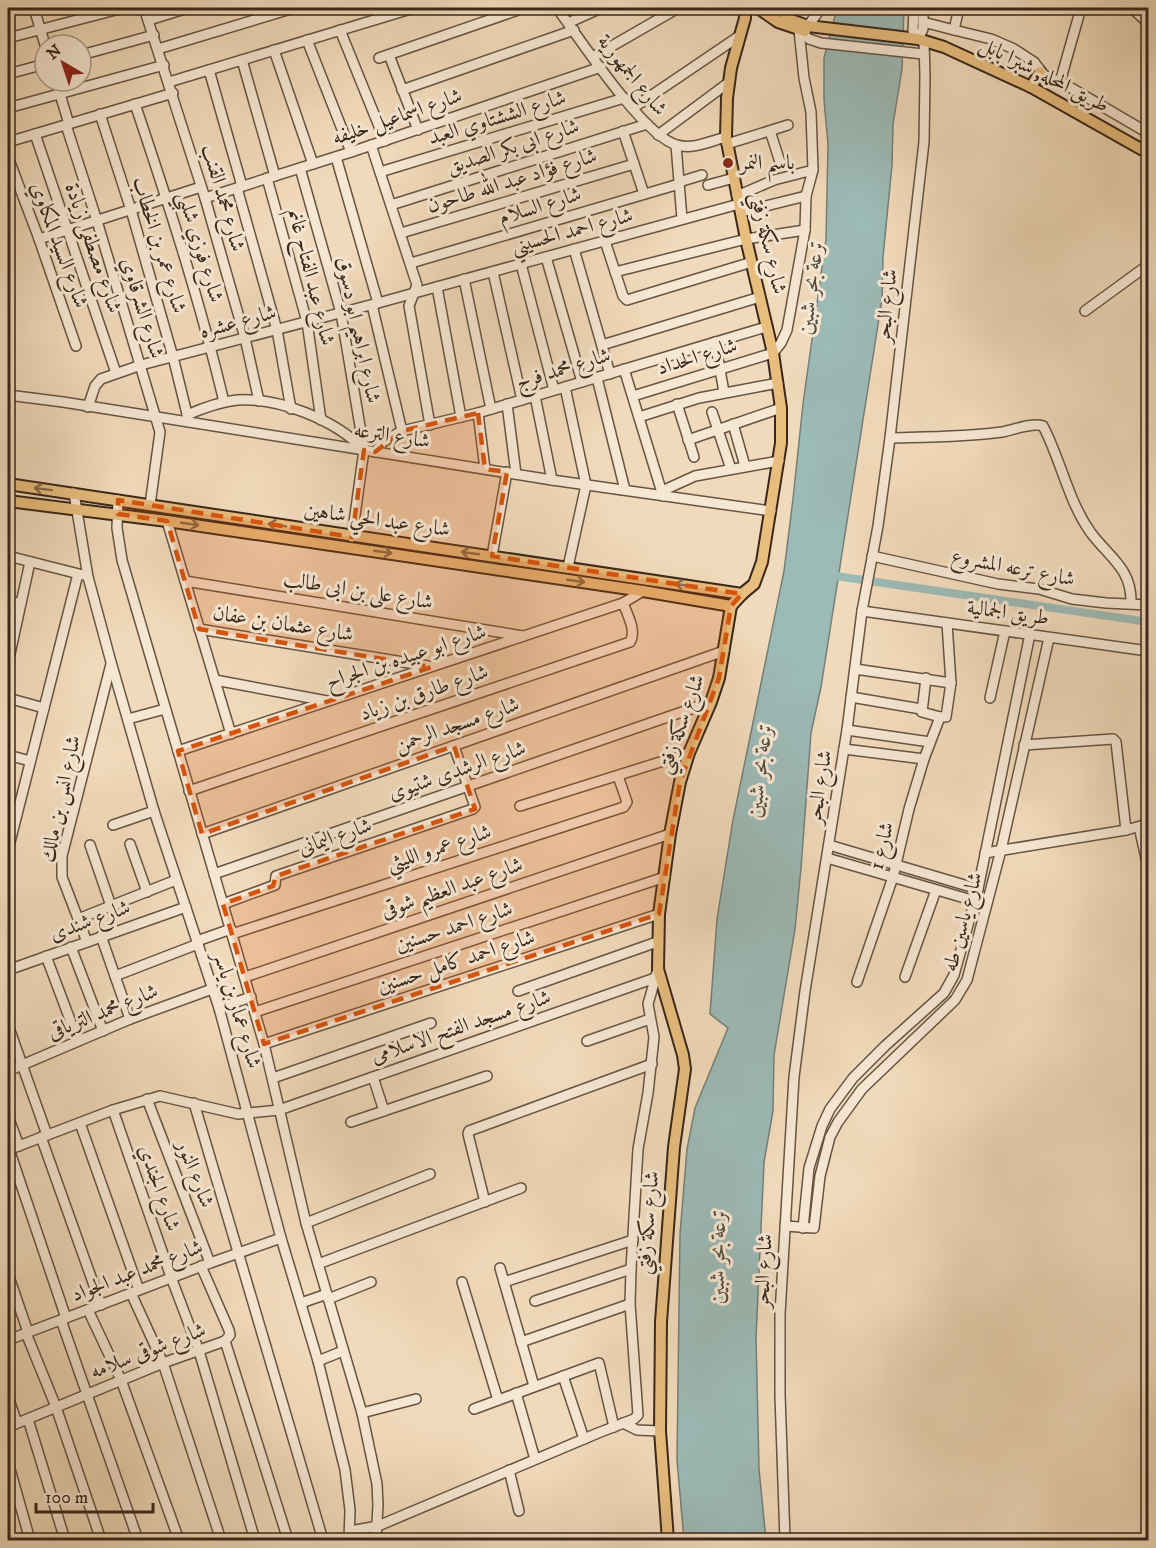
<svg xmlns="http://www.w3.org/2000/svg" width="1156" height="1548" font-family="'IM FELL DW Pica',Amiri,serif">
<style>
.water{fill:#9cbab6;stroke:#747f78;stroke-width:1.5}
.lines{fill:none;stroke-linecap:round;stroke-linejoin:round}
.canal{stroke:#9cbab6;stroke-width:8}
.minor-casing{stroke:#665442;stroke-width:12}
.major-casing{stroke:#38271a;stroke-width:14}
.minor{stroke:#f6e7d3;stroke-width:9}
.major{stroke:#e8bd7e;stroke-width:10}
.oneway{stroke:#876a47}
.marked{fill:#d6540d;fill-opacity:0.2;stroke:#d6540d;stroke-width:4.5;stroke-dasharray:12 8;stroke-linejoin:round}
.poi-dot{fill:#8f2418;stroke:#f6e7d3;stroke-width:2}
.labels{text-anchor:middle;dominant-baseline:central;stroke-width:6;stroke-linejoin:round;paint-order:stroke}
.street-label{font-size:21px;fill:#38271a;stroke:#f6e7d3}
.poi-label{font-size:21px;fill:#38271a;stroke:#f6e7d3;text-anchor:start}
.water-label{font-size:22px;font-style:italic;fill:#514c41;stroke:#f6e7d3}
</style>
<rect width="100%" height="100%" fill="#f1dabb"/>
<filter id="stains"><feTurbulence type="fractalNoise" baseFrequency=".00333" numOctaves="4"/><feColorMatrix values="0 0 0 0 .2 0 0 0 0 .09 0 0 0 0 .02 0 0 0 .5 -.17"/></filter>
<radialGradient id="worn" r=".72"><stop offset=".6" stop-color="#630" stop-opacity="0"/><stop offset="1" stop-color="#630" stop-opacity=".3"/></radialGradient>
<polygon class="water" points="837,8 904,8 902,69 893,124 892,165 883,257 882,299 821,687 811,733 801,868 795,929 774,1055 773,1111 764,1162 756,1337 759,1469 766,1540 684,1540 677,1460 680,1234 687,1149 695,1108 728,1028 710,1014 717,919 733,820 784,571 793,499 803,404 826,239 828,144 824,100 824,58"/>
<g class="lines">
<polyline class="canal" points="829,575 1148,622"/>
<defs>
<g id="minor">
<polyline points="34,8 45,45"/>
<polyline points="144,8 205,198 245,338 259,401"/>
<path d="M557 8C580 39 643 136 677 145 692 150 711 141 726 137"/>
<polyline points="914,8 913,31 918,39 923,29 923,8"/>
<polyline points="1132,8 1148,23"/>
<polyline points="149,20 188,8"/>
<polyline points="923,22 954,30 959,8"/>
<polyline points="568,23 601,8"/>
<polyline points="808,26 821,8"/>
<polyline points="340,30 385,141"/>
<polyline points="799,30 809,39 821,43 923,54"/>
<polyline points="954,30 991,39 1014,49 1034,62 1044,75 1066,85 1148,133"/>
<polyline points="8,38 123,8"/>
<polyline points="307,40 351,152"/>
<polyline points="158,49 294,8"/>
<polyline points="274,50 313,164"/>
<polyline points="81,55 154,35"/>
<polyline points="389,55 418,130"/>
<polyline points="593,57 678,8"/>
<polyline points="379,58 524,8"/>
<polyline points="242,60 275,176"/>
<polyline points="209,70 242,186"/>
<polyline points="8,74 45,64"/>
<polyline points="56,81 69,124"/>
<polyline points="169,82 414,8"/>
<polyline points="1060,82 1081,8"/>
<polyline points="402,90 574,30"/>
<path d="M135 104C168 202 200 301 224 402"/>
<polyline points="8,108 164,65"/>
<polyline points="633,108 738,37"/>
<polyline points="100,114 131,210 173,357 189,422"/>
<polyline points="66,125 97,221 160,432 150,505"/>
<polyline points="623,131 644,194"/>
<polyline points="770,131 780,162"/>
<polyline points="35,134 116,373"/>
<polyline points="658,135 728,83"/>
<polyline points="8,142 173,93"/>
<polyline points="727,144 788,125"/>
<polyline points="371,145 417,285 409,306 430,425"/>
<polyline points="676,145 682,219"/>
<polyline points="8,157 39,239 76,346"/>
<polyline points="336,157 378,303"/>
<polyline points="300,168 341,313 364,450 352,537"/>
<polyline points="380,172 624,98"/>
<polyline points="267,178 307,322 321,420"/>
<polyline points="679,182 702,175"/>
<polyline points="708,185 734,178"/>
<polyline points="237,188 277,330 291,409"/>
<polyline points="737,196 774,180 813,170"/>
<polyline points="205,198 351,152 601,67"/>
<polyline points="391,205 647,124"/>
<polyline points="741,212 806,196"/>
<polyline points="401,233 634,164"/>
<polyline points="39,239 201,187"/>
<polyline points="605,241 623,296 627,300 752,262"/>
<polyline points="574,249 610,374"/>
<polyline points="546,257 582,382"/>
<polyline points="411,263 679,184"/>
<polyline points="521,264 554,390"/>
<polyline points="493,272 522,400"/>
<polyline points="615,272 746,239 805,230"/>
<polyline points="464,279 491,409"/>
<polyline points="437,287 461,417"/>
<polyline points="372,305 402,431"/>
<polyline points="1085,311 1148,265"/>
<polyline points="715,342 724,392"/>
<polyline points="602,345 760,297"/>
<polyline points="624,369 663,496"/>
<polyline points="597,378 625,490"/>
<polyline points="565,387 586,485 568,567"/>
<polyline points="8,395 63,402 552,480 771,511"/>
<polyline points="535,396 552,480"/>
<polyline points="633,396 773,353 781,343 787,330 805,230 806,196 813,170 811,112 804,78 799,30"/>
<polyline points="507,404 516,474"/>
<polyline points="677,404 694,457"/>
<polyline points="88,407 95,386 101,379 141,365 378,303 739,204"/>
<polyline points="712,412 731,469"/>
<polyline points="478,413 485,469"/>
<path d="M187 415C203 408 219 402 237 400 278 397 336 420 364 450"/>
<polyline points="639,417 699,398 778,383"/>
<polyline points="733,424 745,466"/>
<path d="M890 438C927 437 965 437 1002 432 1014 430 1032 422 1043 426 1061 460 1068 501 1091 533 1110 558 1132 569 1131 603"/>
<polyline points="688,440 781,408"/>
<polyline points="375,452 384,441 402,431 478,413 766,327"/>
<polyline points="662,491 695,476 779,461"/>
<polyline points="74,493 88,577 111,662 154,811 219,1008 281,1238 318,1361 345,1470 350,1510 349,1540"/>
<polyline points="118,500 117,528 122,560 264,1044 306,1223 362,1413 377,1484 378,1505 376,1540"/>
<polyline points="167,521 231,734"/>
<polyline points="8,556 83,575"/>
<polyline points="492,556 507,472"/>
<polyline points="872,556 998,584 1039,589 1072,599 1106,603 1148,605"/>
<polyline points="185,581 523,636"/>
<polyline points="8,602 21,603"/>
<polyline points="862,611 1148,651"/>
<polyline points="199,629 428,666"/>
<polyline points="8,663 30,562"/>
<polyline points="855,669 951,683"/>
<polyline points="926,678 922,712 940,717"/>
<polyline points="215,680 327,701"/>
<polyline points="851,697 921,709"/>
<polyline points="8,698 44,708"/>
<polyline points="990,698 1005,631"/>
<polyline points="940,717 946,717 951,683 947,623"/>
<polyline points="128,719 165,709"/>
<polyline points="847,730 930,742"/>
<polyline points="1024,745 1113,739 1116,742 1126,830"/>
<polyline points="844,749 924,759"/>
<polyline points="178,751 623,603 643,591"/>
<polyline points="8,755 30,761"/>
<path d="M189 791 630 642C637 631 627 614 623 603"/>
<polyline points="520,806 689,753"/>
<polyline points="113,825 154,811"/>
<polyline points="1139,827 1148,867"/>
<polyline points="202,834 724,651"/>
<polyline points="130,844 147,892"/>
<polyline points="90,845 111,906"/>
<polyline points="829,845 978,889"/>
<polyline points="8,850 78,574"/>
<polyline points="985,853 1126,830 1148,824"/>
<polyline points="827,858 975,901"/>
<polyline points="214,874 711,702"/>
<polyline points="223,904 275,885 276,876 473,809 475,807 454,746"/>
<polyline points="78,919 176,880"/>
<polyline points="232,934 624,807 627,802 618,776"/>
<polyline points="101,936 130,1019"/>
<polyline points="197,941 231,929"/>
<polyline points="87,942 62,877 62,856 111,664"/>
<polyline points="71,947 103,1031"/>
<polyline points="46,956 78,1041"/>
<polyline points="8,970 186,907"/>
<polyline points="115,976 198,944"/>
<polyline points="245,977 670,834"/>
<polyline points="905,977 936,890"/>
<polyline points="857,982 893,877 909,809 924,759 940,717"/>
<polyline points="518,991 657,942"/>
<polyline points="219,1008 251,997"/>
<polyline points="255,1012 665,877"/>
<polyline points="8,1025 47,1135"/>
<polyline points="587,1041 650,1019"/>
<polyline points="264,1044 659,914"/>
<polyline points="8,1071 130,1019 212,989"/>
<polyline points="373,1077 384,1111"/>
<polyline points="273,1078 431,1023"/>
<polyline points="147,1099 210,1263"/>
<polyline points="194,1103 323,1540"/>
<polyline points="113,1110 171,1277 199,1351 255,1540"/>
<polyline points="8,1116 19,1146"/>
<polyline points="351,1122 487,1076"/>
<polyline points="80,1123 139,1290"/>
<polyline points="41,1137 101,1305"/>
<polyline points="9,1149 66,1318"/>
<polyline points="8,1150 113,1110 160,1096 238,1114 279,1110 655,978"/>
<polyline points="485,1202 468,1134 469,1131 652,1064"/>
<polyline points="306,1223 430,1174"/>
<polyline points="785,1226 814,1228 820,1176 830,1137 838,1122 862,1089 955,1000 967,980 1001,850 1049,638"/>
<polyline points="803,1228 809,1168 822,1126 830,1109 853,1078 885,1046 944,993 954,975 978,889 1030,634"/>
<polyline points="318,1264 521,1188"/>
<polyline points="500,1268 534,1386"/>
<polyline points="8,1274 28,1332"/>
<polyline points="462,1282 498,1400"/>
<polyline points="504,1282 633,1240"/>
<polyline points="131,1293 163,1363 221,1540"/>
<polyline points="328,1299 371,1282"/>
<polyline points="535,1301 631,1269"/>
<polyline points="301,1303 327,1294"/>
<polyline points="88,1310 121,1380 179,1540"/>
<polyline points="61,1320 138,1540"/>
<polyline points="26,1333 56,1407 101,1540"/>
<polyline points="8,1340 210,1263 281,1238"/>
<polyline points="225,1341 288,1540"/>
<polyline points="521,1342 630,1304"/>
<polyline points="318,1361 343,1351"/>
<polyline points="563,1376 584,1439"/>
<polyline points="516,1393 535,1459"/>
<polyline points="8,1397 17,1423"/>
<polyline points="474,1409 599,1363 614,1427"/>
<polyline points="362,1413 416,1399"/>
<polyline points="28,1419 65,1540"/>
<polyline points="623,1423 637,1430 660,1431"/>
<polyline points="8,1427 163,1363 225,1341 230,1335 229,1330 201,1266"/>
<polyline points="8,1462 30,1540"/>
<polyline points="509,1470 519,1511"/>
<polyline points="350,1531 378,1526 598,1433 634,1419 638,1415 630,1304 631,1269 638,1149 648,1093 654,1037 648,1004 658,969"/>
<polyline points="785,1540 780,1395 780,1314 794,1077 805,991 847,730 862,611 878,526 890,438 924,142 925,76 924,41"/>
</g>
<g id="major">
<polyline points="758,8 778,22 805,31"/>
<polyline points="777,8 791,20 808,26 918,39 944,47 1031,87 1148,153"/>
<polyline points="1031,87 1040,72"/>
<polyline points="8,484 742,594"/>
<polyline points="8,501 167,521 643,591 731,606"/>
<polyline points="668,1540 660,1431 661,1322 674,1147 685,1069 683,1055 658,969 659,914 670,834 680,782 689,753 711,702 719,678 731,606 742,594 754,584 762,562 781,443 781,408 773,353 746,239 726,137 727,98 731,68 745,18 745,8"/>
</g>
</defs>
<use href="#minor" class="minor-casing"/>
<use href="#major" class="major-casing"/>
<use href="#minor" class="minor"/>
<use href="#major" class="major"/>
</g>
<defs><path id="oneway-shaft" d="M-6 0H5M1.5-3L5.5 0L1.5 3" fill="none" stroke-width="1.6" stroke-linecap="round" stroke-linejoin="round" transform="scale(1.5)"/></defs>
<g class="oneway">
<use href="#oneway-shaft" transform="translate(43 489) rotate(-173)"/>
<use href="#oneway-shaft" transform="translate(190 524) rotate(8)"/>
<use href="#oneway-shaft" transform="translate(277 525) rotate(-171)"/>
<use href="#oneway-shaft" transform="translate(383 552) rotate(8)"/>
<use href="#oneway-shaft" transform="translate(470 553) rotate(-172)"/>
<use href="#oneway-shaft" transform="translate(576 581) rotate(8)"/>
<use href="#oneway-shaft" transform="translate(684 585) rotate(-171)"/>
</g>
<path class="marked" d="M478 413 485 469 507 472 492 556 742 594 731 606 719 678 680 782 659 914 264 1044 223 904 273 886 276 876 475 809 454 746 202 834 178 751 432 667 199 629 167 521 118 514V500L352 537 364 450 375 452 402 431Z"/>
<circle class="poi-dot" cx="728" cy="163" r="6"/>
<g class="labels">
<g class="street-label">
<text transform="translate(632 75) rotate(51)">شارع الجمهورية</text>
<text transform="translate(1044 75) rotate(27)">طريق المحله, شبرا بابل</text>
<text transform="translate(397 117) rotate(-19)">شارع اسماعيل خليفه</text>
<text transform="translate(497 118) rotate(-17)">شارع الششتاوي العبد</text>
<text transform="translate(513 147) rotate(-18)">شارع ابى بكر الصديق</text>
<text transform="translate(512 181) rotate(-17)">شارع فؤاد عبد الله طاحون</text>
<text transform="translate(223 198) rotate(74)">شارع محمد القنب</text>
<text transform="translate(540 206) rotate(-17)">شارع السلام</text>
<text transform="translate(572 231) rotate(-15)">شارع احمد الحسيني</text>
<text transform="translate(768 243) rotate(77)">شارع سكة زفتي</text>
<text transform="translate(59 245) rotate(70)">شارع السيد المكاوي</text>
<text transform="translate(159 245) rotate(73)">شارع عمر بن الخطاب</text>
<text transform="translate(200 247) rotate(73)">شارع فوزي شلبي</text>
<text transform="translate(93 248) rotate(71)">شارع مصطفى زيادة</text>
<text transform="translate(311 277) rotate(76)">شارع عبد الفتاح غانم</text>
<text transform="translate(887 306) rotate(-84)">شارع البحر</text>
<text transform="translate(142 308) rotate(73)">شارع الشرقاوي</text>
<text transform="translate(238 322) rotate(-15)">شارع عشره</text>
<text transform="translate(358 330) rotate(78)">شارع ابراهيم ابو دسوق</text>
<text transform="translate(697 357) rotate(-17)">شارع الحداد</text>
<text transform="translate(563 369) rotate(-17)">شارع محمد فرج</text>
<text transform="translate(392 436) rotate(9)">شارع الترعه</text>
<text transform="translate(377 520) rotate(8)">شارع عبد الحي شاهين</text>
<text transform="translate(1013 568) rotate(11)">شارع ترعه المشروع</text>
<text transform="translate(358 591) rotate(9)">شارع على بن ابى طالب</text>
<text transform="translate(1008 613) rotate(8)">طريق الجمالية</text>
<text transform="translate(283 624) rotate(9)">شارع عثمان بن عفان</text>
<text transform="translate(406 657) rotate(-18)">شارع ابو عبيده بن الجراح</text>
<text transform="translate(424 693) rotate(-19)">شارع طارق بن زياد</text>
<text transform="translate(681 724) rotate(-70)">شارع سكة زفتي</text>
<text transform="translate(457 725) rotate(-19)">شارع مسجد الرحمن</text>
<text transform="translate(457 771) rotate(-19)">شارع الرشدى شتيوى</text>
<text transform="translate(820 787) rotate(-81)">شارع البحر</text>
<text transform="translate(61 799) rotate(-78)">شارع انس بن مالك</text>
<text transform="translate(335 837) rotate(-19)">شارع اليمانى</text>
<text transform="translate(882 846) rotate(-76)">شارع 1</text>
<text transform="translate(439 848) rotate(-18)">شارع عمرو الليثي</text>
<text transform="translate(452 888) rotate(-19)">شارع عبد العظيم شوقى</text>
<text transform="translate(90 921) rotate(-20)">شارع شندى</text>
<text transform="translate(963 922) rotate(-75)">شارع ياسين طه</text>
<text transform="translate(454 927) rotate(-18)">شارع احمد حسنين</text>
<text transform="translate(456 962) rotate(-18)">شارع احمد كامل حسنين</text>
<text transform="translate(237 1010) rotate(73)">شارع عمار بن ياسر</text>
<text transform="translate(103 1012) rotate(-22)">شارع محمد الترياقى</text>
<text transform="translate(461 1027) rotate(-19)">شارع مسجد الفتح الاسلامى</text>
<text transform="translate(195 1174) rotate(69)">شارع النور</text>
<text transform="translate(159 1188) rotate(71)">شارع الجندي</text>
<text transform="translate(648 1223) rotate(-85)">شارع سكة زفتي</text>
<text transform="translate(137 1271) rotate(-21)">شارع محمد عبد الجواد</text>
<text transform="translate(764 1271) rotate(-87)">شارع البحر</text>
<text transform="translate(148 1351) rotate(-21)">شارع شوقى سلامه</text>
</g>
<g class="poi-label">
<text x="740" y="163">باسم النمر</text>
</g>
<g class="water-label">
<text transform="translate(811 287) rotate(-83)">ترعة بحر شبين</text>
<text transform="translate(760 770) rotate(-83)">ترعة بحر شبين</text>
<text transform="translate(718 1256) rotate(-89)">ترعة بحر شبين</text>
</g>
</g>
<rect width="1156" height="1548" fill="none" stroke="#f1dabb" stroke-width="30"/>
<rect x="9" y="9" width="1138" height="1530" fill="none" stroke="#38271a" stroke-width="3"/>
<rect x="15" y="15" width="1126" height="1518" fill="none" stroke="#38271a" stroke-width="1.5"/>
<g transform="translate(63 63) rotate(321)"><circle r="28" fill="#f6e7d3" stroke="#aa9a89" stroke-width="1.5"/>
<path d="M0-4.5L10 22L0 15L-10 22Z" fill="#8f2418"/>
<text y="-9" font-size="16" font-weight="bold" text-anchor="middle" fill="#38271a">N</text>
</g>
<path d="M36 1503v9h117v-9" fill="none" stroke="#38271a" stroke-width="3"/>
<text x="45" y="1503" font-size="18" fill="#38271a" stroke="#f6e7d3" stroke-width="4.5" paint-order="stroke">100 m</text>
<rect width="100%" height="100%" filter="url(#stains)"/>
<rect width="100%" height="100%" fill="url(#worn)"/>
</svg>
